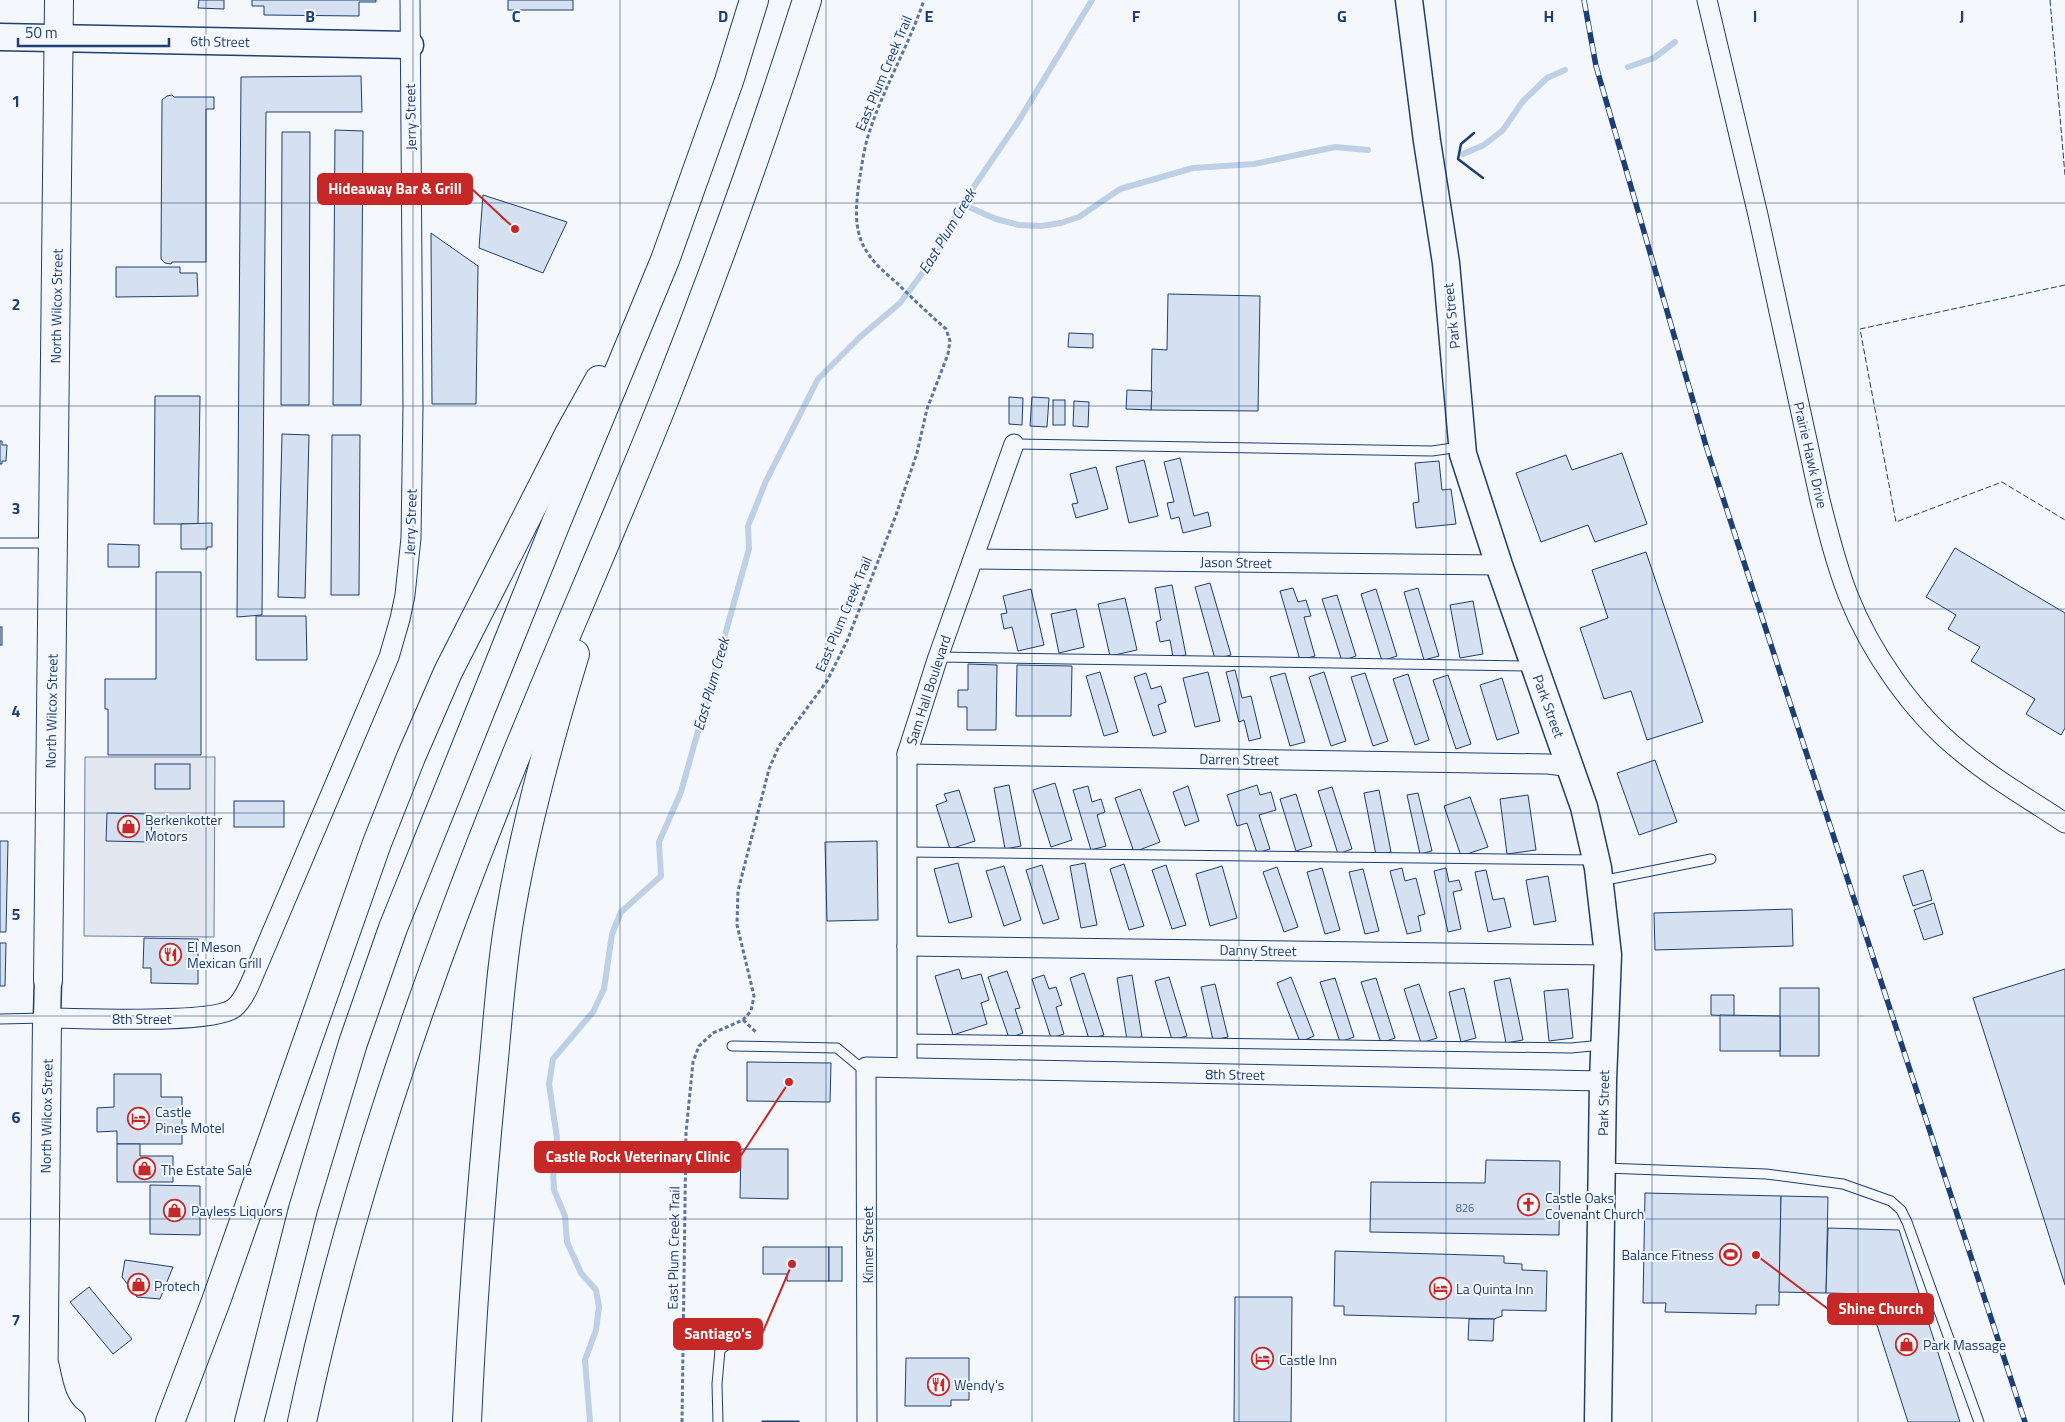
<svg xmlns="http://www.w3.org/2000/svg" width="2065" height="1422" font-family="'Titillium Web',sans-serif">
<style>
.parking{fill:#e3e8f0;stroke:#687fa3}
.lines{fill:none;stroke-linecap:round;stroke-linejoin:round}
.stream{stroke:#bed0e5;stroke-width:6}
.building{fill:#d5e0f0;stroke:#1d3f73}
.lane-casing{stroke:#1d3f73;stroke-width:11}
.street-casing{stroke:#1d3f73;stroke-width:21}
.secondary-casing{stroke:#1d3f73;stroke-width:29}
.primary-casing{stroke:#1d3f73;stroke-width:30}
.highway-casing{stroke:#1d3f73;stroke-width:30}
.path{stroke:#5e769c;stroke-width:3;stroke-dasharray:4 2.5;stroke-linecap:butt}
.lane{stroke:#f4f7fb;stroke-width:9}
.street{stroke:#f4f7fb;stroke-width:19}
.secondary{stroke:#f4f7fb;stroke-width:26}
.primary{stroke:#f4f7fb;stroke-width:28}
.highway{stroke:#f4f7fb;stroke-width:28}
.rail-casing{stroke:#1d3f73;stroke-width:5.5}
.rail{stroke:#f4f7fb;stroke-width:4;stroke-dasharray:11;stroke-linecap:butt}
.fence{stroke:#1d3f73;stroke-width:1;stroke-dasharray:6 2.5;stroke-linecap:butt}
.wall{stroke:#1d3f73;stroke-width:2.5}
.grid{fill:none;stroke:#1d3f73;stroke-width:1;stroke-opacity:0.55}
.labels{text-anchor:middle;dominant-baseline:central;stroke-width:4;stroke-linejoin:round;paint-order:stroke}
.number-label{font-size:11px;fill:#4b6792}
.street-label{font-size:14px;fill:#1d3f73;stroke:#f4f7fb}
.poi-label{font-size:14px;fill:#1d3f73;stroke:#f4f7fb;text-anchor:start}
.water-label{font-size:15px;font-style:italic;fill:#1d3f73;stroke:#f4f7fb}
.grid-label{font-size:16px;text-anchor:middle;font-weight:bold;fill:#1d3f73;stroke:#f4f7fb;stroke-width:4;stroke-linejoin:round;paint-order:stroke}
.leader{fill:none;stroke:#c62828;stroke-width:2}
.callout-dot{fill:#c62828;stroke:#f4f7fb;stroke-width:2}
.callout{fill:#c62828;stroke:#c62828;stroke-width:2}
.callout-label{font-size:15px;text-anchor:middle;font-weight:bold;fill:#fff}
</style>
<rect width="100%" height="100%" fill="#f4f7fb"/>
<polygon class="parking" points="85,757 215,757 214,937 84,936"/>
<g class="lines">
<g class="stream">
<polyline points="1628,67 1654,58 1675,42"/>
<polyline points="1463,154 1484,145 1503,130 1523,101 1547,78 1565,70"/>
<polyline points="962,204 996,219 1019,225 1041,226 1061,223 1079,217 1120,189 1193,168 1254,164 1335,147 1368,150"/>
<polyline points="590,1422 585,1360 596,1330 599,1307 596,1290 581,1273 567,1242 565,1216 554,1190 553,1169 557,1138 549,1084 553,1059 593,1012 604,989 612,934 621,912 661,876 659,842 681,792 749,549 748,526 766,481 818,379 860,337 900,303 933,259 962,204 1018,122 1092,0"/>
</g>
</g>
<g class="building">
<polygon points="199,0 224,0 224,9 198,8"/>
<polygon points="252,0 376,0 376,2 359,2 359,16 264,15 264,6 252,6"/>
<rect x="508" y="0" width="65" height="10"/>
<polygon points="361,76 362,112 266,112 262,615 237,617 241,77"/>
<polygon points="172,95 174,97 214,97 214,109 206,109 206,262 172,262 171,264 165,263 161,259 162,100 167,96"/>
<polygon points="335,130 363,131 361,405 333,405"/>
<polygon points="282,132 310,132 309,405 281,405"/>
<polygon points="483,195 567,222 543,273 479,248"/>
<polygon points="431,233 478,266 476,404 432,404"/>
<polygon points="116,267 180,267 180,273 197,273 198,296 116,297"/>
<polygon points="1168,294 1260,296 1258,411 1151,410 1152,349 1167,350"/>
<polygon points="1069,333 1093,334 1093,348 1068,347"/>
<polygon points="1127,390 1152,391 1151,410 1126,409"/>
<polygon points="155,396 200,396 198,524 154,524"/>
<polygon points="1009,397 1023,398 1022,425 1009,424"/>
<polygon points="1032,397 1049,398 1047,427 1030,426"/>
<rect x="1053" y="400" width="12" height="25"/>
<polygon points="1074,401 1089,402 1088,427 1073,426"/>
<polygon points="282,434 309,435 305,598 278,597"/>
<polygon points="332,435 360,435 359,595 331,595"/>
<polygon points="0,441 2,441 2,445 7,445 6,461 2,461 2,464 0,464"/>
<polygon points="1622,453 1647,524 1595,542 1588,525 1541,542 1516,473 1566,455 1572,470"/>
<polygon points="1180,458 1194,516 1208,512 1211,526 1183,533 1179,517 1171,519 1167,503 1174,502 1164,462"/>
<polygon points="1144,460 1158,516 1129,523 1116,467"/>
<polygon points="1439,461 1442,490 1451,489 1456,524 1416,528 1413,503 1419,502 1415,463"/>
<polygon points="1096,467 1108,509 1076,518 1072,504 1078,503 1070,474"/>
<polygon points="212,523 212,547 207,547 207,549 181,549 181,524"/>
<polygon points="108,544 139,545 139,567 108,567"/>
<polygon points="1955,548 2065,613 2065,728 2061,735 2026,714 2035,699 1971,661 1980,647 1948,629 1956,615 1926,597"/>
<polygon points="1646,552 1703,722 1647,740 1631,691 1604,699 1580,628 1608,618 1592,570"/>
<polygon points="156,572 201,572 201,755 108,755 108,709 105,709 105,679 156,679"/>
<polygon points="1210,583 1231,655 1215,659 1195,587"/>
<polygon points="1172,585 1186,655 1173,657 1170,640 1160,642 1156,622 1161,620 1155,588"/>
<polygon points="1293,588 1298,602 1306,600 1311,616 1304,617 1315,656 1300,660 1280,591"/>
<polygon points="1418,588 1439,656 1424,660 1404,592"/>
<polygon points="1031,589 1044,645 1018,651 1012,627 1004,629 1001,614 1007,613 1003,596"/>
<polygon points="1376,589 1397,656 1382,661 1361,594"/>
<polygon points="1337,595 1356,656 1342,661 1322,599"/>
<polygon points="1125,598 1137,650 1110,656 1098,604"/>
<polygon points="1473,601 1483,654 1460,658 1450,605"/>
<polygon points="1076,609 1084,647 1059,653 1051,614"/>
<polygon points="256,616 306,616 307,660 256,660"/>
<rect x="0" y="627" width="2" height="18"/>
<polygon points="968,664 997,665 996,730 967,730 967,707 958,707 958,690 968,690"/>
<polygon points="1017,665 1072,666 1071,716 1016,716"/>
<polygon points="1235,670 1242,698 1251,696 1261,738 1249,741 1244,720 1239,722 1226,672"/>
<polygon points="1100,672 1118,732 1104,736 1086,676"/>
<polygon points="1208,672 1220,721 1195,727 1183,678"/>
<polygon points="1324,672 1346,741 1331,746 1309,677"/>
<polygon points="1146,673 1151,689 1161,686 1166,702 1158,705 1166,732 1153,736 1134,677"/>
<polygon points="1285,673 1305,742 1290,746 1270,677"/>
<polygon points="1365,673 1388,741 1373,746 1351,677"/>
<polygon points="1408,674 1429,740 1415,745 1393,679"/>
<polygon points="1448,675 1471,744 1456,749 1433,680"/>
<polygon points="1502,678 1519,733 1497,740 1480,685"/>
<polygon points="1655,760 1677,822 1639,835 1617,773"/>
<rect x="155" y="764" width="35" height="25"/>
<polygon points="1055,783 1072,840 1051,847 1033,790"/>
<polygon points="1009,785 1021,846 1005,849 994,788"/>
<polygon points="1257,785 1260,795 1271,792 1276,810 1259,815 1270,849 1257,853 1247,823 1237,826 1227,795"/>
<polygon points="1088,786 1092,802 1101,799 1105,812 1097,815 1106,846 1091,850 1073,790"/>
<polygon points="1188,786 1199,821 1185,826 1173,792"/>
<polygon points="1332,787 1352,849 1338,854 1318,791"/>
<polygon points="1140,789 1160,842 1134,852 1115,798"/>
<polygon points="959,790 975,841 950,849 936,805 947,801 944,794"/>
<polygon points="1379,790 1391,852 1376,855 1364,793"/>
<polygon points="1418,793 1432,851 1420,854 1407,795"/>
<polygon points="1296,794 1312,846 1296,851 1280,799"/>
<polygon points="1528,795 1536,850 1507,854 1500,799"/>
<polygon points="1470,797 1488,847 1461,856 1444,806"/>
<rect x="234" y="801" width="50" height="26"/>
<polygon points="107,813 152,814 151,842 106,841"/>
<polygon points="0,841 8,841 6,932 0,932"/>
<polygon points="877,841 878,920 827,921 825,842"/>
<polygon points="958,863 972,917 949,923 934,869"/>
<polygon points="1085,863 1097,925 1081,928 1070,866"/>
<polygon points="1124,864 1144,926 1129,930 1110,869"/>
<polygon points="1042,865 1059,919 1043,924 1026,870"/>
<polygon points="1166,865 1186,925 1172,929 1152,870"/>
<polygon points="1004,866 1021,920 1004,926 986,871"/>
<polygon points="1222,866 1237,918 1210,926 1196,874"/>
<polygon points="1277,867 1298,927 1284,932 1263,872"/>
<polygon points="1322,868 1340,930 1325,934 1307,872"/>
<polygon points="1402,868 1405,881 1416,878 1425,914 1418,916 1421,931 1407,934 1390,871"/>
<polygon points="1446,868 1449,882 1459,880 1462,890 1453,892 1461,929 1448,932 1434,871"/>
<polygon points="1363,869 1379,931 1365,934 1349,872"/>
<polygon points="1486,870 1493,900 1504,898 1511,927 1488,932 1475,872"/>
<polygon points="1923,870 1932,900 1913,906 1903,876"/>
<polygon points="1548,876 1556,921 1534,925 1526,880"/>
<polygon points="1934,903 1943,934 1924,940 1914,910"/>
<polygon points="1792,909 1793,946 1655,950 1654,913"/>
<polygon points="144,938 198,939 198,984 151,983 151,968 143,968"/>
<polygon points="0,943 6,943 5,986 0,986"/>
<polygon points="959,969 962,979 981,974 989,1000 981,1003 987,1024 953,1035 935,976"/>
<polygon points="2065,969 2065,1285 1973,998"/>
<polygon points="1007,971 1020,1008 1015,1009 1023,1033 1009,1038 988,977"/>
<polygon points="1084,973 1104,1035 1089,1039 1070,978"/>
<polygon points="1044,975 1049,989 1056,987 1062,1005 1056,1007 1064,1034 1051,1038 1032,979"/>
<polygon points="1132,975 1142,1037 1127,1040 1117,978"/>
<polygon points="1169,977 1187,1036 1172,1040 1155,981"/>
<polygon points="1291,977 1314,1036 1300,1042 1277,983"/>
<polygon points="1335,978 1354,1037 1340,1042 1320,982"/>
<polygon points="1376,978 1395,1038 1381,1043 1361,982"/>
<polygon points="1510,978 1523,1040 1506,1043 1494,981"/>
<polygon points="1215,984 1228,1037 1213,1040 1201,987"/>
<polygon points="1419,984 1437,1038 1421,1043 1404,989"/>
<polygon points="1464,988 1476,1038 1461,1042 1449,992"/>
<rect x="1780" y="988" width="39" height="68"/>
<polygon points="1568,989 1573,1038 1549,1041 1544,991"/>
<polygon points="1711,995 1734,995 1734,1016 1711,1015"/>
<polygon points="1720,1015 1780,1016 1780,1051 1720,1051"/>
<polygon points="747,1062 831,1063 830,1102 747,1101"/>
<polygon points="114,1074 161,1074 161,1097 182,1097 182,1144 117,1144 117,1131 97,1132 97,1108 114,1107"/>
<polygon points="117,1144 140,1144 140,1156 173,1156 173,1182 117,1182"/>
<polygon points="741,1149 788,1149 788,1199 740,1198"/>
<polygon points="1486,1160 1560,1161 1559,1235 1370,1232 1371,1182 1485,1183"/>
<polygon points="150,1185 200,1186 200,1235 150,1234"/>
<polygon points="1645,1193 1781,1196 1779,1305 1756,1305 1756,1314 1665,1312 1666,1303 1643,1303"/>
<polygon points="1781,1196 1828,1197 1826,1293 1779,1292"/>
<polygon points="1828,1228 1899,1230 1960,1422 1908,1422 1867,1294 1826,1293"/>
<polygon points="763,1247 829,1247 829,1281 787,1281 787,1274 763,1274"/>
<rect x="829" y="1247" width="13" height="34"/>
<polygon points="1335,1251 1504,1256 1504,1263 1522,1264 1522,1270 1547,1271 1546,1311 1502,1310 1502,1316 1494,1319 1344,1315 1344,1306 1334,1306"/>
<polygon points="125,1260 173,1267 160,1299 137,1297 122,1277"/>
<polygon points="89,1287 132,1339 113,1354 70,1302"/>
<polygon points="1235,1297 1292,1297 1291,1422 1234,1422"/>
<polygon points="1469,1319 1494,1319 1493,1341 1468,1340"/>
<polygon points="906,1358 969,1358 969,1400 951,1400 951,1406 905,1406"/>
<rect x="762" y="1421" width="37" height="1"/>
</g>
<g class="lines">
<defs>
<g id="lane">
<polyline points="1014,444 1432,451 1460,447"/>
<polyline points="0,543 50,543"/>
<polyline points="938,657 1532,666"/>
<polyline points="907,852 1594,860"/>
<polyline points="1601,881 1711,859"/>
<polyline points="0,1019 44,1018"/>
<polyline points="907,1039 1571,1048 1602,1045"/>
<polyline points="732,1046 837,1048 866,1072"/>
<polyline points="1605,1168 1766,1174 1843,1184 1891,1201 1901,1210 1907,1222 1979,1422"/>
<polyline points="718,1422 717,1384 720,1350 741,1334"/>
</g>
<g id="street">
<path d="M1707 0 1758 215 1820 500C1828 532 1836 564 1848 595 1870 651 1912 712 1959 750 1992 778 2029 799 2065 823"/>
<polyline points="973,559 1499,565"/>
<polyline points="907,754 1548,764 1571,767"/>
<polyline points="907,946 1608,955"/>
<path d="M47 1018C81 1018 213 1025 234 1008 244 1000 250 984 255 972L389 657 400 619 405 595 411 538 413 407 410 0"/>
<polyline points="907,1067 907,754 938,657 1014,444"/>
<polyline points="867,1422 866,1067 1603,1081"/>
</g>
<g id="secondary">
<polyline points="1409,0 1427,141 1446,263 1463,454 1499,565 1584,807 1598,868 1608,955 1603,1081 1598,1422"/>
<polyline points="0,37 410,45"/>
<polyline points="47,1018 48,980"/>
</g>
<g id="primary">
<polyline points="48,980 59,0"/>
<polyline points="43,1422 47,1018"/>
</g>
<g id="highway">
<path d="M45 1367C49 1387 53 1409 71 1422"/>
<polyline points="170,1422 216,1301 377,843 411,757 448,672 569,434 599,380"/>
<polyline points="249,1422 303,1209 353,1043 393,928 556,523 665,260 729,81 754,0"/>
<path d="M302 1422C347 1208 420 996 501 793 554 659 614 527 667 393 718 264 765 133 807 0"/>
<path d="M467 1422C472 1308 481 1193 492 1079 498 1021 501 962 512 904 527 819 550 736 575 654"/>
</g>
</defs>
<use href="#lane" class="lane-casing"/>
<use href="#street" class="street-casing"/>
<use href="#secondary" class="secondary-casing"/>
<use href="#primary" class="primary-casing"/>
<use href="#highway" class="highway-casing"/>
<g class="path">
<polyline points="743,1020 756,1032"/>
<path d="M682 1422 686 1133 693 1062 699 1046 713 1033 743 1020 751 1011 754 996 737 925 738 891 769 769 779 746 827 681 847 641 896 515 917 453 927 409 948 354 950 341 946 329C930 315 914 300 899 285 888 275 875 265 867 252 853 231 856 206 859 182 862 165 864 147 870 130 885 85 909 45 924 0"/>
</g>
<use href="#lane" class="lane"/>
<use href="#street" class="street"/>
<use href="#secondary" class="secondary"/>
<use href="#primary" class="primary"/>
<use href="#highway" class="highway"/>
<defs>
<polyline id="rail" points="1584,0 1596,66 1707,449 2025,1422"/>
</defs>
<use href="#rail" class="rail-casing"/>
<use href="#rail" class="rail"/>
<g class="fence">
<polyline points="2050,0 2065,175"/>
<polyline points="2065,285 1860,329 1896,522 2002,482 2065,520"/>
</g>
<polyline class="wall" points="1474,133 1461,144 1458,159 1483,178"/>
</g>
<path class="grid" d="M206 0V1422M413 0V1422M620 0V1422M826 0V1422M1032 0V1422M1239 0V1422M1446 0V1422M1652 0V1422M1858 0V1422M0 203H2065M0 406H2065M0 609H2065M0 813H2065M0 1016H2065M0 1219H2065"/>
<defs>
<symbol id="shop-ring" viewBox="-11 -11 22 22"><circle r="9.5" fill="#f4f7fb" stroke="#c62828" stroke-width="1.5"/><path d="M-5-2.5h2.3a2.7 3.5 0 0 1 5.4 0H5L5.5 6h-11ZM-1.5-2.5h3a1.5 2.3 0 0 0-3 0Z" fill="#c62828"/></symbol>
<symbol id="restaurant-ring" viewBox="-11 -11 22 22"><circle r="9.5" fill="#f4f7fb" stroke="#c62828" stroke-width="1.5"/><path d="M-5-6h1v4h1v-4h1v4h1v-4h1v5L-1.5 .5V6h-2V.5L-5-1ZM5-6V6H3V1.5H1.5Q1.5-4 5-6Z" fill="#c62828"/></symbol>
<symbol id="hotel-ring" viewBox="-11 -11 22 22"><circle r="9.5" fill="#f4f7fb" stroke="#c62828" stroke-width="1.5"/><path d="M-6-4.5h1.5V1H6V5H4.5V3h-9V5H-6ZM-4 0a1.8 1.8 0 1 1 3.6 0ZM.5 0V-2.5h3Q6-2.5 6 0Z" fill="#c62828"/></symbol>
<symbol id="church-ring" viewBox="-11 -11 22 22"><circle r="9.5" fill="#f4f7fb" stroke="#c62828" stroke-width="1.5"/><path d="M-1.2-6h2.4v3.5h3.3v2.4h-3.3V6h-2.4V-.1h-3.3v-2.4h3.3Z" fill="#c62828"/></symbol>
<symbol id="stadium-ring" viewBox="-11 -11 22 22"><circle r="9.5" fill="#f4f7fb" stroke="#c62828" stroke-width="1.5"/><path d="M0-5a6.5 5 0 1 0 0 10a6.5 5 0 1 0 0-10ZM-3.5-1.8h7v3.6h-7Z" fill="#c62828"/></symbol>
</defs>
<g fill-rule="evenodd">
<use href="#shop-ring" x="116" y="814" width="25" height="25"/>
<use href="#restaurant-ring" x="158" y="942" width="25" height="25"/>
<use href="#hotel-ring" x="126" y="1106" width="25" height="25"/>
<use href="#shop-ring" x="132" y="1156" width="25" height="25"/>
<use href="#church-ring" x="1516" y="1192" width="25" height="25"/>
<use href="#shop-ring" x="162" y="1198" width="25" height="25"/>
<use href="#stadium-ring" x="1718" y="1242" width="25" height="25"/>
<use href="#shop-ring" x="126" y="1272" width="25" height="25"/>
<use href="#hotel-ring" x="1428" y="1276" width="25" height="25"/>
<use href="#shop-ring" x="1894" y="1332" width="25" height="25"/>
<use href="#hotel-ring" x="1250" y="1346" width="25" height="25"/>
<use href="#restaurant-ring" x="926" y="1372" width="25" height="25"/>
</g>
<g class="labels">
<g class="number-label">
<text x="1465" y="1208">826</text>
</g>
<g class="street-label">
<text transform="translate(220 41) rotate(1)">6th Street</text>
<text transform="translate(883 73) rotate(-67)">East Plum Creek Trail</text>
<text transform="translate(410 117) rotate(-91)">Jerry Street</text>
<text transform="translate(56 306) rotate(-89)">North Wilcox Street</text>
<text transform="translate(1451 316) rotate(-96)">Park Street</text>
<text transform="translate(1811 455) rotate(77)">Prairie Hawk Drive</text>
<text transform="translate(410 522) rotate(-88)">Jerry Street</text>
<text transform="translate(1236 562) rotate(1)">Jason Street</text>
<text transform="translate(843 614) rotate(-67)">East Plum Creek Trail</text>
<text transform="translate(928 690) rotate(-72)">Sam Hall Boulevard</text>
<text transform="translate(1549 706) rotate(70)">Park Street</text>
<text transform="translate(51 711) rotate(-89)">North Wilcox Street</text>
<text transform="translate(1239 759) rotate(1)">Darren Street</text>
<text transform="translate(1258 950) rotate(1)">Danny Street</text>
<text x="142" y="1018">8th Street</text>
<text transform="translate(1235 1074) rotate(1)">8th Street</text>
<text transform="translate(1603 1103) rotate(-89)">Park Street</text>
<text transform="translate(46 1116) rotate(-89)">North Wilcox Street</text>
<text transform="translate(867 1245) rotate(-90)">Kinner Street</text>
<text transform="translate(673 1248) rotate(-89)">East Plum Creek Trail</text>
</g>
<g class="poi-label">
<text x="145" y="819">Berkenkotter<tspan x="145" dy="16">Motors</tspan></text>
<text x="187" y="946">El Meson<tspan x="187" dy="16">Mexican Grill</tspan></text>
<text x="155" y="1111">Castle<tspan x="155" dy="16">Pines Motel</tspan></text>
<text x="161" y="1169">The Estate Sale</text>
<text x="1545" y="1197">Castle Oaks<tspan x="1545" dy="16">Covenant Church</tspan></text>
<text x="191" y="1210">Payless Liquors</text>
<text x="1714" y="1254" text-anchor="end">Balance Fitness</text>
<text x="154" y="1285">Protech</text>
<text x="1456" y="1288">La Quinta Inn</text>
<text x="1923" y="1344">Park Massage</text>
<text x="1279" y="1359">Castle Inn</text>
<text x="954" y="1384">Wendy's</text>
</g>
<g class="water-label">
<text transform="translate(947 231) rotate(-59)">East Plum Creek</text>
<text transform="translate(711 684) rotate(-74)">East Plum Creek</text>
</g>
</g>
<g class="grid-label">
<text x="310" y="22">B</text>
<text x="516" y="22">C</text>
<text x="723" y="22">D</text>
<text x="929" y="22">E</text>
<text x="1136" y="22">F</text>
<text x="1342" y="22">G</text>
<text x="1549" y="22">H</text>
<text x="1755" y="22">I</text>
<text x="1962" y="22">J</text>
<text x="16" y="107">1</text>
<text x="16" y="310">2</text>
<text x="16" y="514">3</text>
<text x="16" y="717">4</text>
<text x="16" y="920">5</text>
<text x="16" y="1123">6</text>
<text x="16" y="1326">7</text>
</g>
<path class="leader" d="M515 229L472 189M789 1082L740 1157M1756 1255L1828 1309M792 1264L762 1334"/>
<g class="callout-dot">
<circle cx="515" cy="229" r="5"/>
<circle cx="789" cy="1082" r="5"/>
<circle cx="1756" cy="1255" r="5"/>
<circle cx="792" cy="1264" r="5"/>
</g>
<g class="callout">
<rect x="318" y="174" width="154" height="30" rx="5"/>
<rect x="535" y="1142" width="205" height="30" rx="5"/>
<rect x="1828" y="1294" width="105" height="30" rx="5"/>
<rect x="674" y="1319" width="88" height="30" rx="5"/>
</g>
<g class="callout-label">
<text x="395" y="194">Hideaway Bar &amp; Grill</text>
<text x="638" y="1162">Castle Rock Veterinary Clinic</text>
<text x="1881" y="1314">Shine Church</text>
<text x="718" y="1339">Santiago's</text>
</g>
<path d="M18 38v8h151v-8" fill="none" stroke="#1d3f73" stroke-width="2.5"/>
<text x="25" y="38" font-size="15" fill="#1d3f73" stroke="#f4f7fb" stroke-width="4" paint-order="stroke">50 m</text>
</svg>
